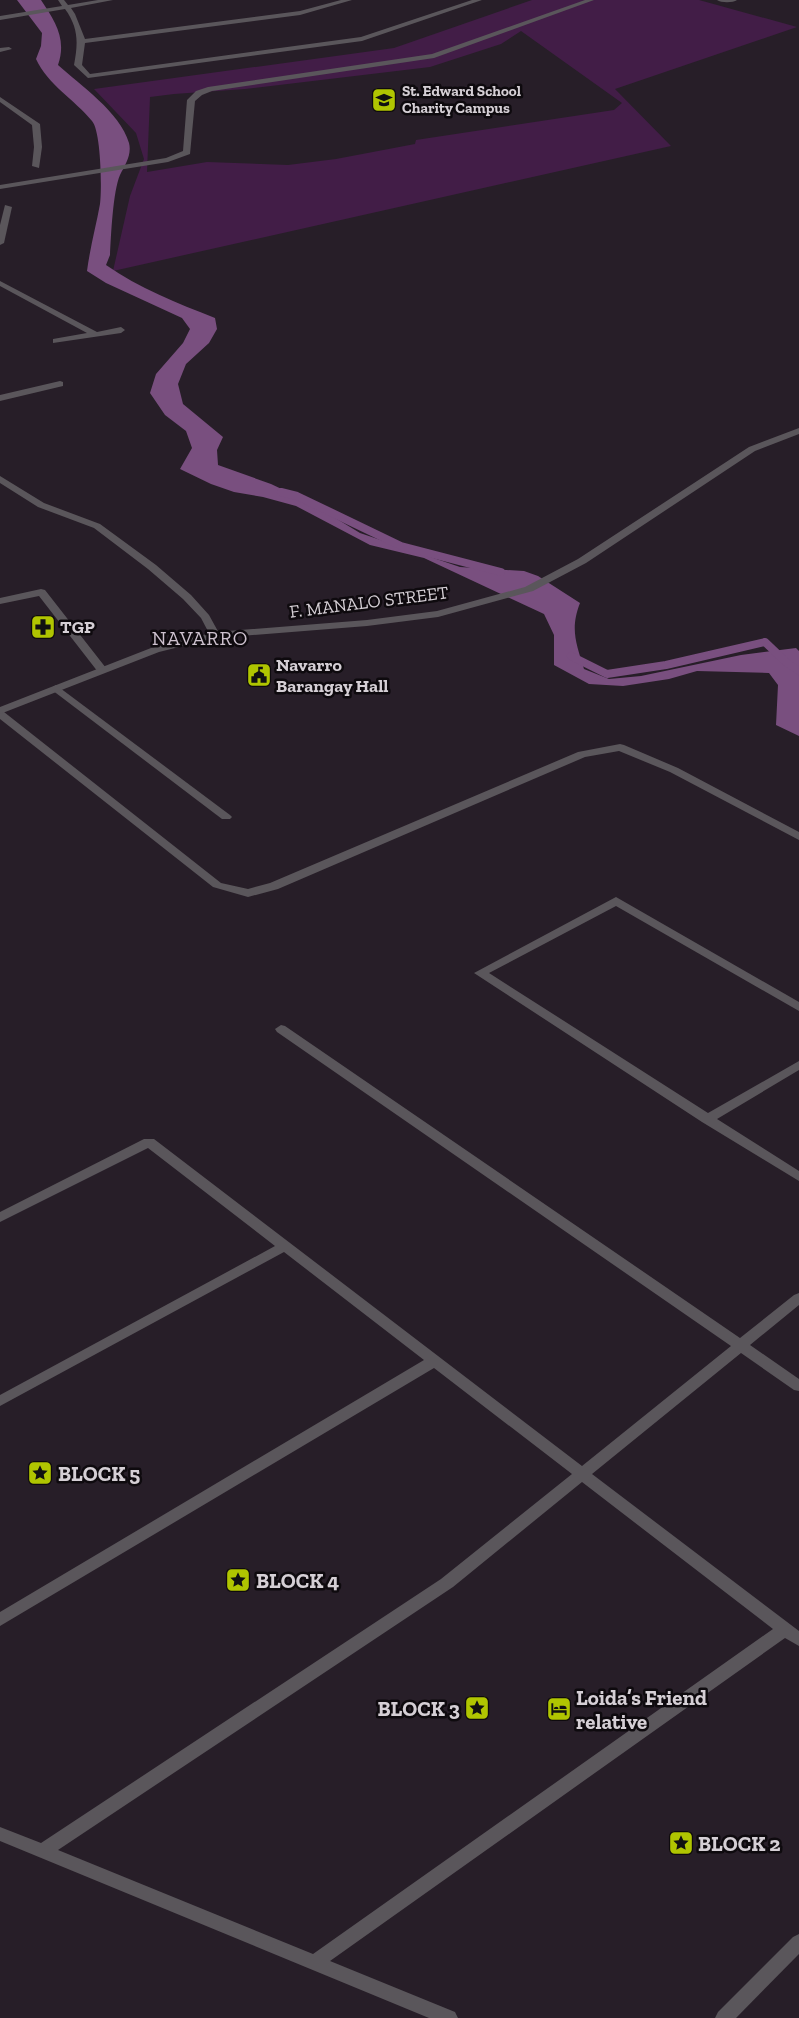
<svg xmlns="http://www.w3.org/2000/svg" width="799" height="2018" font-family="'Zilla Slab',serif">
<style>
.green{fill:#421d47;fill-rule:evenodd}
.water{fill:#794f7f}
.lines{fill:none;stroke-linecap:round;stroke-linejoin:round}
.stream{stroke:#794f7f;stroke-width:8}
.service{fill:#5a565b;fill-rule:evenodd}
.minor{fill:#5a565b;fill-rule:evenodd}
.tertiary{fill:#5a565b;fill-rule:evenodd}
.labels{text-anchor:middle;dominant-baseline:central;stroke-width:5;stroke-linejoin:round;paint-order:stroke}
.far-poi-label{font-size:15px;font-weight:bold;fill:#d5cfd5;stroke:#0e0a0e;text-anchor:start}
.street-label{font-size:18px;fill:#d5cfd5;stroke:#0e0a0e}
.poi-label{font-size:18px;font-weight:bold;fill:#d5cfd5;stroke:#0e0a0e;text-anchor:start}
.quarter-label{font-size:20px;letter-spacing:1px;fill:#cdc1ce;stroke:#0e0a0e}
.near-poi-label{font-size:21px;font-weight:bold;fill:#d5cfd5;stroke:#0e0a0e;text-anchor:start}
</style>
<rect width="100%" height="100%" fill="#271e28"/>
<path class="green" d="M532 0H699L797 27 615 89 671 146 113 271 130 196 144 159 136 133 94 89 394 48ZM521 31 622 103 614 110 416 140 415 144 336 159 288 165 207 162 147 172 150 97 174 94 245 89 430 67 501 44Z"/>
<path class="water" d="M17 0H41C55 21 67 39 58 65 80 85 120 112 129 143 132 155 125 165 120 175 113 191 111 236 110 255L106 265C139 288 177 303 215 318L217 329 209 343 186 364 178 384 183 404 223 437 217 450 218 465 271 484 309 502 360 533 460 567 524 571 538 576 580 603C570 629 576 643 584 669L609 679 641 676 741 655 796 648 799 651V736L776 725 778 685 769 673 697 671 669 679 623 686 589 684 554 665V635L544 614 424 558 370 545 296 506 263 497 234 492 211 484 180 469 192 448 186 431 165 415 150 393 156 374 183 343 190 329 182 318 106 283 87 271C90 248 96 226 100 204 102 189 101 131 92 121 74 99 48 85 36 59L41 46 42 33Z"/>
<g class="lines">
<g class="stream">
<polyline points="281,492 297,496 401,546 501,572"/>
<polyline points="571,656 607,674 666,665 765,642 787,663 799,671"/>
</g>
<g class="service">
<polygon points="60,381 63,382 63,386 0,401 0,395"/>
<polygon points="41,589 45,590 106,668 107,670 106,672 98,672 39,596 0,604 0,598"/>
</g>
<g class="minor">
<path d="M58 0H64L68 5 98 0H113L71 8 75 14 85 39 300 11 341 0H352L300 15 85 43 82 65 90 74 361 37 472 0H482L362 41 88 78 74 65C78 44 79 28 65 9L0 20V16L62 6Z"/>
<polygon points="585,0 594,0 434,58 212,91 202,95 195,101 190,154 168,162 0,189 0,185 166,158 183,151 187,100 196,91 208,87 432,54"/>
<path d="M717 0H737C733 3 721 3 717 0Z"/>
<polygon points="0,48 9,47 12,49 0,52"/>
<polygon points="0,97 40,124 42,147 39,168 32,166 34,147 32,125 0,102"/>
<polygon points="5,205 12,207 4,243 0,245 0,225"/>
<polygon points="0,281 97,332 121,327 125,330 121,333 53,343 53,339 87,333 0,286"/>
<polygon points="0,476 44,503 100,524 156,565 191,595 209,615 220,635 219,637 211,637 201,618 183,599 148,569 94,528 38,507 0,483"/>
<polygon points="56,685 230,815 232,817 230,819 222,819 52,690 51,688"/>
<polygon points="0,711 4,712 221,883 248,889 270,883 578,752 620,744 624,745 678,768 799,832 799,840 670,772 619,751 585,757 278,889 248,897 213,887 0,719"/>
<polygon points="616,897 799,1002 799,1011 616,906 489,973 708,1113 799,1061 799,1070 717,1119 799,1171 799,1181 702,1122 474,973"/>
<path d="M281 1025 285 1026 740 1338 794 1295 799 1293V1305L750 1345 799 1379V1391L794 1390 741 1353 592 1474 799 1631V1646L785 1638 330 1961 455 2012 458 2018H429L0 1841V1827L41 1843 441 1579 572 1474 434 1368 0 1626V1612L424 1360 284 1252 0 1406V1395L275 1246 148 1148 0 1222V1212L144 1139H154L582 1466 731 1346 277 1032 275 1029ZM582 1482 773 1629 313 1954 58 1850 453 1587Z"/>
<polygon points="799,1934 799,1954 736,2018 715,2018 718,2012 793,1937"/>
</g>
<polygon class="tertiary" points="799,428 799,434 755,451 586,563 533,591 438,617 367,626 215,638 159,652 0,714 0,707 151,648 215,632 367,620 437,611 525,587 578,559 749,447"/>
</g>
<defs>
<symbol id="school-square" viewBox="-11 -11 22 22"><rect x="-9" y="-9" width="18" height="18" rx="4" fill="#b0c501" stroke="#0e0a0e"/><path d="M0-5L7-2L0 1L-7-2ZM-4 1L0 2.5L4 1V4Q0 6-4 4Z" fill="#111"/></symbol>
<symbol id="pharmacy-square" viewBox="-11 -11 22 22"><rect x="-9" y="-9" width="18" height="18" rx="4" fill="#b0c501" stroke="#0e0a0e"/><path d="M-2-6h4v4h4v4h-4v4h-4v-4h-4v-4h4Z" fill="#111"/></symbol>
<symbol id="civic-square" viewBox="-11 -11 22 22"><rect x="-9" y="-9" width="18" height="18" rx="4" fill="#b0c501" stroke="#0e0a0e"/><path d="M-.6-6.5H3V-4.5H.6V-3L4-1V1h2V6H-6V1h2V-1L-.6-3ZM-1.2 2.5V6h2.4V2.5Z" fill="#111"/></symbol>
<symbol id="sight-square" viewBox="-11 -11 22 22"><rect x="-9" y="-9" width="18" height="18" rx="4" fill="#b0c501" stroke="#0e0a0e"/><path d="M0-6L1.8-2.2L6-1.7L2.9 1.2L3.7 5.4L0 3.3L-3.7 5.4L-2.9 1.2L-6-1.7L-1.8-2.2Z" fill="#111"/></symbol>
<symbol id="hotel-square" viewBox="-11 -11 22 22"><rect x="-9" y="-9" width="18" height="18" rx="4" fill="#b0c501" stroke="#0e0a0e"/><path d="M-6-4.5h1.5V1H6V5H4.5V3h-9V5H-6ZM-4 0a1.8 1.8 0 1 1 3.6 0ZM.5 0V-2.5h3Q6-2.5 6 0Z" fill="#111"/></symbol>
</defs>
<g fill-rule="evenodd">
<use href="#school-square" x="370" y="86" width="28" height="28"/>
<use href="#pharmacy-square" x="29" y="613" width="28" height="28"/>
<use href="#civic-square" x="245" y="661" width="28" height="28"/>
<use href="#sight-square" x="26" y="1459" width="28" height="28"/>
<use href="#sight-square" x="224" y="1566" width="28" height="28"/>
<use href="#sight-square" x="463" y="1694" width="28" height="28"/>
<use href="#hotel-square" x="545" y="1695" width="28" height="28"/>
<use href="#sight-square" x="667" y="1829" width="28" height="28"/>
</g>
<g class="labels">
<g class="far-poi-label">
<text x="402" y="91">St. Edward School<tspan x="402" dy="17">Charity Campus</tspan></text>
</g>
<g class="street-label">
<text transform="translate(369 602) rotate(-7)">F. MANALO STREET</text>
</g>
<g class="poi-label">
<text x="60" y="627">TGP</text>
<text x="276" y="665">Navarro<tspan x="276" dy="21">Barangay Hall</tspan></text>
</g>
<g class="quarter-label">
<text x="200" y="638">NAVARRO</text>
</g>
<g class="near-poi-label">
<text x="58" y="1473">BLOCK 5</text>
<text x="256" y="1580">BLOCK 4</text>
<text x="576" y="1697">Loida’s Friend<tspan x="576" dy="24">relative</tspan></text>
<text x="460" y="1708" text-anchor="end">BLOCK 3</text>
<text x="698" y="1843">BLOCK 2</text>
</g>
</g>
</svg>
